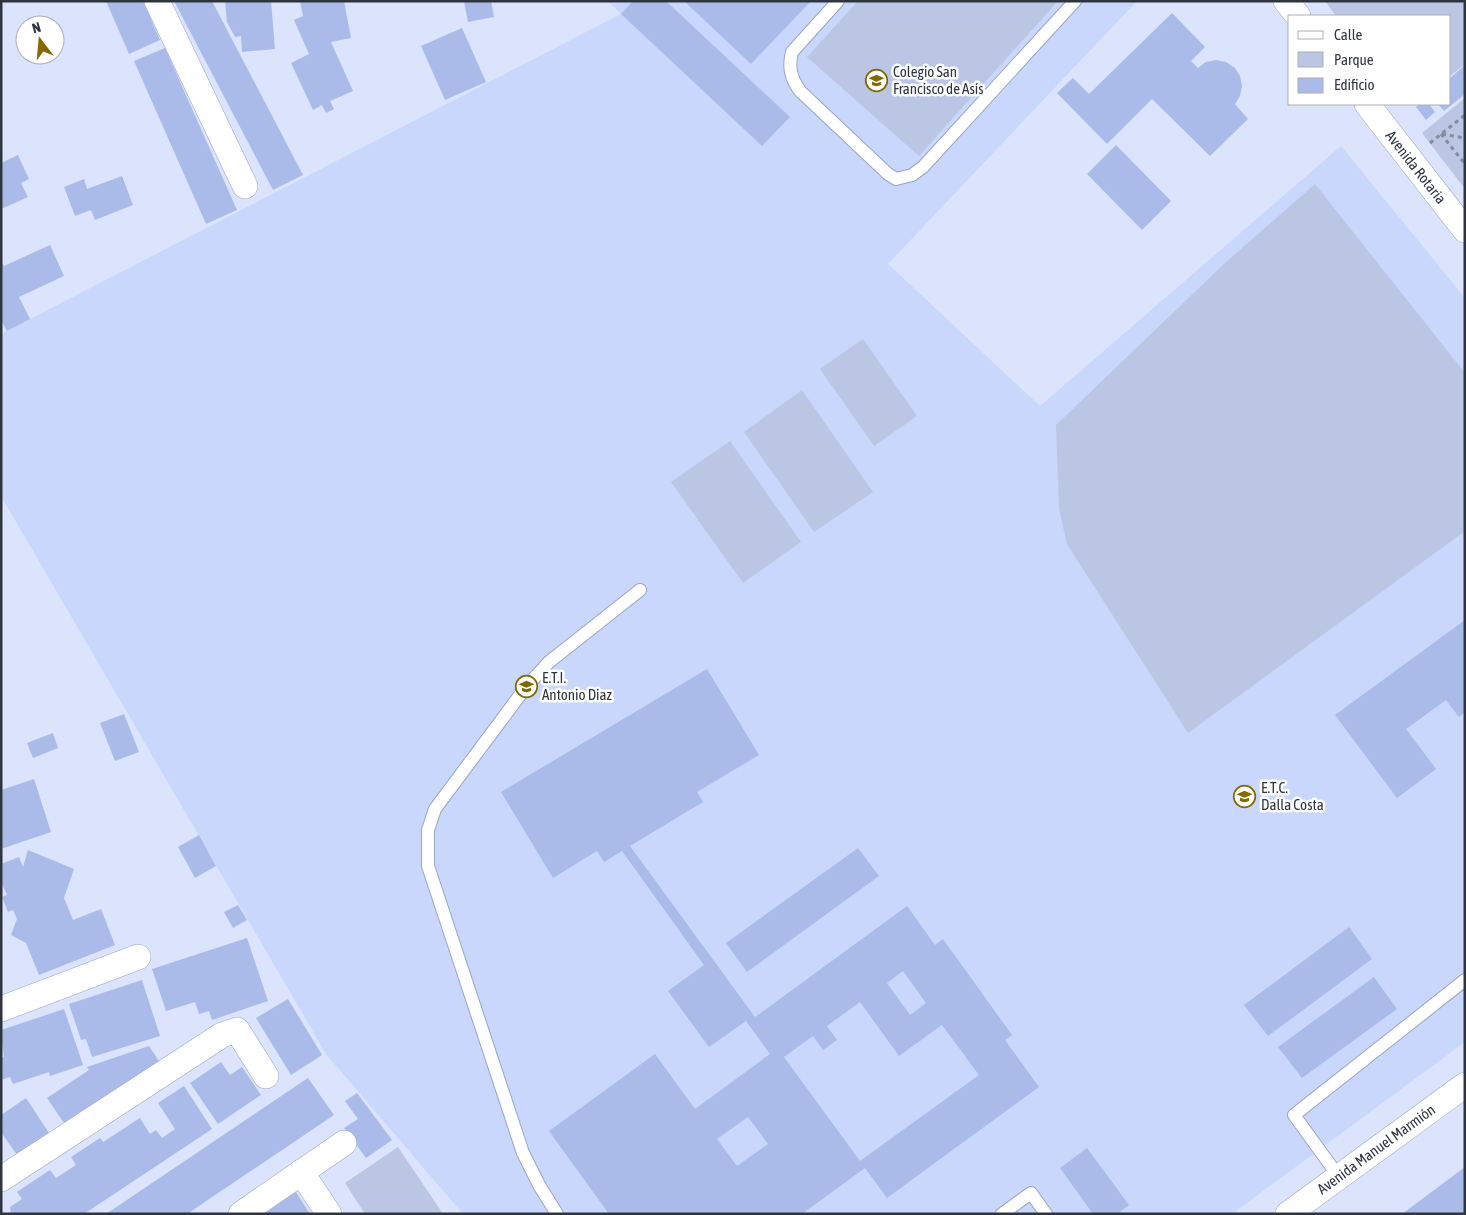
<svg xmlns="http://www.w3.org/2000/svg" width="1466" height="1215" font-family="'Asap Condensed',sans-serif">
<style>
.built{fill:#c9d7fc}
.green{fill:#bac6e3}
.building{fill:#aabbea;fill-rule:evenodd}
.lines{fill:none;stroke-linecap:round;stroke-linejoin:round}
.service-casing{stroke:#99a4c1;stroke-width:14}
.minor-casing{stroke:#99a4c1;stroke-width:26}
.path{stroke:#858c9e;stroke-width:3;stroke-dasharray:4 4;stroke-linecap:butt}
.service{stroke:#fff;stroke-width:12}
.minor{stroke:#fff;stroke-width:25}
.labels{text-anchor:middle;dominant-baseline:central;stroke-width:5;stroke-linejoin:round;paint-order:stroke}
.poi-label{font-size:15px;fill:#2f343f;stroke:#fff;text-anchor:start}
.street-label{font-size:15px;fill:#2f343f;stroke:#fff}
</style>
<rect width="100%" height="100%" fill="#dbe4fc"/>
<polygon class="built" points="608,1 1137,1 888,264 1040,406 1341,146 1465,298 1465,1042 1232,1214 463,1214 326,1054 1,496 1,334 621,14"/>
<g class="green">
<polygon points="858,1 1058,1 919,156 807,57"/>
<polygon points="1325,1 1465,1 1465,64 1450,76 1450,16 1336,16"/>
<polygon points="1465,98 1465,189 1422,133"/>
<polygon points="1315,184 1465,373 1465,531 1188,733 1067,544 1059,509 1056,425 1226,262"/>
<polygon points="863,339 917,416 874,446 820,369"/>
<polygon points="802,390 873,492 814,532 744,432"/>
<polygon points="730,441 801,542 743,583 671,482"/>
<polygon points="398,1147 443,1214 365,1214 345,1183"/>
</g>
<g class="building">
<polygon points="106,1 143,1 160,40 129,54"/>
<polygon points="174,1 212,1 303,175 273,190"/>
<polygon points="225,1 271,1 275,49 242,52 241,36 235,37 227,22"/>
<polygon points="300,1 344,1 351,38 331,42 353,91 330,101 334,109 326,113 322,105 313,110 291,63 309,54 294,20 303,16"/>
<polygon points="464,1 491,1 494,17 468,22"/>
<polygon points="633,1 666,1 790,117 762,146 621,14"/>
<polygon points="684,1 811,1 751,64"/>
<polygon points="1172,13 1205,47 1191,61 1198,68 1206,62 1216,60 1226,62 1235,68 1240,76 1242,86 1240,96 1235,104 1248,119 1210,156 1152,99 1107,144 1057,93 1073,78 1089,94"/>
<polygon points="462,28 486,82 445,100 421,46"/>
<polygon points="165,48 237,210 206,224 134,61"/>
<polygon points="1465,65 1465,94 1444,111 1438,104 1450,104 1450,78"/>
<polygon points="1420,104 1429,104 1435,112 1426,120 1416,107"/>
<polygon points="1116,145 1171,201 1142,230 1087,174"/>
<polygon points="18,155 29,179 21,183 28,197 1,209 1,163"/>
<polygon points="122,176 133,205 95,220 91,210 75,216 64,187 84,179 87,189"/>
<polygon points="50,245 64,276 19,297 30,319 7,331 1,320 1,261 4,266"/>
<polygon points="1465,620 1465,712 1459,717 1446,700 1406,729 1436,769 1397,798 1335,715"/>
<path d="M707 669 759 755 697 792 703 802 630 846 755 1017 907 906 935 945 943 939 1012 1035 1005 1040 1039 1087 887 1198 865 1168 802 1214H609L549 1131 655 1054 695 1109 770 1054 746 1021 709 1047 668 991 704 965 622 851 604 862 597 851 553 878 501 792ZM903 971 926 1003 910 1015 887 983ZM860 1002 899 1056 942 1025 979 1075 860 1161 784 1057 813 1036 823 1050 837 1040 827 1026ZM748 1117 768 1144 737 1166 717 1139Z"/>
<polygon points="124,714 139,752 115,761 100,723"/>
<polygon points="53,733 58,748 33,758 27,743"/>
<polygon points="34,779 51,832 1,849 1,790"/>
<polygon points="199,835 216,866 195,878 178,847"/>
<polygon points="858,848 879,876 747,972 726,943"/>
<polygon points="28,850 74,869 64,898 73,920 101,909 115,945 39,975 26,943 11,935 17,919 13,910 8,912 2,897 7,895 1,881 1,864 19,857 23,867"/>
<polygon points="238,905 247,920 233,928 224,912"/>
<polygon points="1349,927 1372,959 1268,1036 1244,1005"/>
<polygon points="247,938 268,1001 212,1020 209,1011 199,1014 195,1002 166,1011 152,969"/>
<polygon points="1374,977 1397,1009 1302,1078 1278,1047"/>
<polygon points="142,980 160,1036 92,1057 86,1039 81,1040 69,1004"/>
<polygon points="288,999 322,1055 291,1075 256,1018"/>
<polygon points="64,1009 83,1065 50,1076 49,1072 13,1084 10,1077 1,1080 1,1058 4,1057 1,1030"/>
<polygon points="149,1046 159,1061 64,1123 47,1098 89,1070 87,1067"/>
<polygon points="221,1062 230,1075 242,1067 261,1095 218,1124 190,1083"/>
<polygon points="308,1078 334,1115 193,1210 188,1214 106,1214"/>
<polygon points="184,1086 212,1129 84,1214 11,1214 10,1207 22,1199 17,1192 50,1170 56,1178 76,1165 71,1157 100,1138 103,1142 140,1118 150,1134 156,1130 162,1138 175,1129 158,1103"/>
<polygon points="357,1093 392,1140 366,1158 344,1128 358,1119 345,1101"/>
<polygon points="26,1098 49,1133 17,1155 1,1132 1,1115"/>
<polygon points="1087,1148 1129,1205 1117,1214 1093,1214 1060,1168"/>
<polygon points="1465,1167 1465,1214 1402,1214"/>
<polygon points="296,1192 310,1214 263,1214"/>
</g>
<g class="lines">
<defs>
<g id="service">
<path d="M838 1 792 52C788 68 791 78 800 91L888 174 896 179 912 175 923 167 1075 1"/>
<polyline points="1339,1177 1294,1115 1465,980"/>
<polyline points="557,1214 539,1185 523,1153 428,866 428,830 435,809 526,687 549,662 640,590"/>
<polyline points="1002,1214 1031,1193 1046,1214"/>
</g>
<g id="minor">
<polyline points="157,1 245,186"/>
<polyline points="1286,1 1298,16"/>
<polyline points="1367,104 1465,230"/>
<polyline points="1,1009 138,957"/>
<polyline points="301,1172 329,1214"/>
<polyline points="1,1179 222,1035 237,1030 266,1076"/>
<polyline points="241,1214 344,1143"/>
<polyline points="1288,1214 1465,1085"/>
</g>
</defs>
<use href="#service" class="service-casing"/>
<use href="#minor" class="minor-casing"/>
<g class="path">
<polyline points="1441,134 1465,164"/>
<polyline points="1442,134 1465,138"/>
<polyline points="1430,143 1465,115"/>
</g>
<use href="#service" class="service"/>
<use href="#minor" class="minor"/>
</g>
<defs>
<symbol id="school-ring" viewBox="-11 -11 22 22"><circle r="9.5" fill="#fff" stroke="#856801" stroke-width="1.5"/><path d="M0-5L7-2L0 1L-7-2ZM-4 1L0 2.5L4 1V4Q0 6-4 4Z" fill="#856801"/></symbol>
<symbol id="university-ring" viewBox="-11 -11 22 22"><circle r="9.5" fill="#fff" stroke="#856801" stroke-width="1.5"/><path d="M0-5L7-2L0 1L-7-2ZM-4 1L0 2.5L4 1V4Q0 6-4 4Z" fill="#856801"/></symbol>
</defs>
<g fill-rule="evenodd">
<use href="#school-ring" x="864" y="68" width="25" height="25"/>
<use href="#university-ring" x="514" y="674" width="25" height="25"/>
<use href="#university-ring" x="1232" y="784" width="25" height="25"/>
</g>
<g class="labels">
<g class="poi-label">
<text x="893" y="71">Colegio San<tspan x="893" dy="17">Francisco de Asís</tspan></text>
<text x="542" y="677">E.T.I.<tspan x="542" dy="17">Antonio Diaz</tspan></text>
<text x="1261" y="787">E.T.C.<tspan x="1261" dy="17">Dalla Costa</tspan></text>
</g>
<g class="street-label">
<text transform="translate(1416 167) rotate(52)">Avenida Rotaria</text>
<text transform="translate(1376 1149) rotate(-36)">Avenida Manuel Marmión</text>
</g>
</g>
<rect width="1466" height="1215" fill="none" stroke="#2f343f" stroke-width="5"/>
<rect x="1288" y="15" width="162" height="90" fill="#ffffff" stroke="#acaeb2"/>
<rect x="1298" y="31" width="25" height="8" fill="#ffffff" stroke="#acaeb2"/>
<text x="1334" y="40" font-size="15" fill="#2f343f">Calle</text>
<rect x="1298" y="52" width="25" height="15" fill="#bac6e3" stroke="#acaeb2"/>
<text x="1334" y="65" font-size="15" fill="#2f343f">Parque</text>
<rect x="1298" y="78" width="25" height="15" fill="#aabbea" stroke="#acaeb2"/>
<text x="1334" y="90" font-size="15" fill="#2f343f">Edificio</text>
<g transform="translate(40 40) rotate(344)"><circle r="24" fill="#ffffff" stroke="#acaeb2"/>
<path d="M0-4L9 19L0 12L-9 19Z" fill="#856801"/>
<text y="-8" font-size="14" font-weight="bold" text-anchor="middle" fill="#2f343f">N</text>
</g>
</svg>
